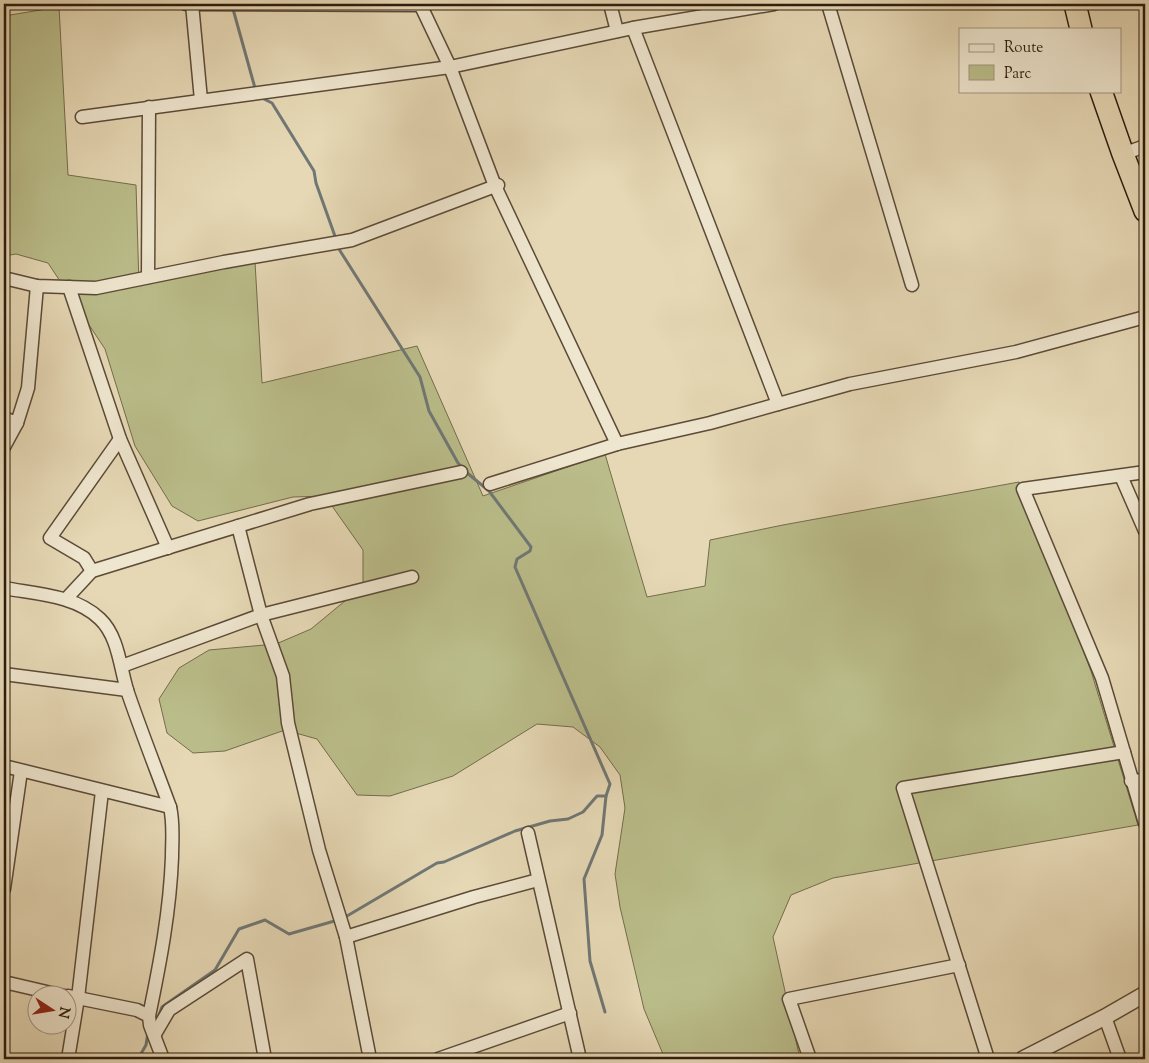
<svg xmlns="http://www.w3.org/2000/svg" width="1149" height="1063" font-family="'Sorts Mill Goudy',serif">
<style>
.green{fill:#babd8a;stroke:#746c4c}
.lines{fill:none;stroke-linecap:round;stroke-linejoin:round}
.stream{stroke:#707875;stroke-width:3}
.minor-casing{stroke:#5b4b38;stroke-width:15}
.tertiary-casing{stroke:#5b4b38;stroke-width:18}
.trunk-casing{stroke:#2d1c0f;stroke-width:24}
.minor{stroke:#efe6cf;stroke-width:12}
.tertiary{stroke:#efe6cf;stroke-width:15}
.trunk{stroke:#e6d8b5;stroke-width:21}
</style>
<rect width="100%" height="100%" fill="#e6d8b5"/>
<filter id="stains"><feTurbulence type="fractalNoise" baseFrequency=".004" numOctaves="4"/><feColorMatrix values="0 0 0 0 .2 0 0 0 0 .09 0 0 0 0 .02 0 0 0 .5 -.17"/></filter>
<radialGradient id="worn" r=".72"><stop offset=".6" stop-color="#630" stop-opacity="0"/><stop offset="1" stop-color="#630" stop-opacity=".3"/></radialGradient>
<polygon class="green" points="59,7 68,175 136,185 139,284 255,262 262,383 417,346 483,496 605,454 647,597 705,586 710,540 783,525 1019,482 1091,671 1138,825 833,878 791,895 773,937 800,1059 665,1059 644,1009 620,907 615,874 625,808 620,775 600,747 573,727 537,724 453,776 390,796 357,795 317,739 285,730 225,751 193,753 167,733 159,699 179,668 209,650 276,644 311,629 363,586 363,550 325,496 293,497 198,521 172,506 135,446 105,349 48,263 16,254 4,256 4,50 6,48 4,41 4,16"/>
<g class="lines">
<g class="stream">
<polyline points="233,9 255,88"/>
<polyline points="262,98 272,103 314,171 316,183 336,239"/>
<polyline points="337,246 420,377 429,411 458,463 466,472 489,491 531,547 530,551 517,559 515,567 610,784 606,796 597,796 583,812 568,819 550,821 515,831 444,862 437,863 347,916"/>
<polyline points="605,1012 590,961 584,879 602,835 606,796"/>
<polyline points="159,1015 162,1007 215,970 239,929 265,920 289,934 338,920"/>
<polyline points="138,1059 146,1045 148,1032"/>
</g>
<defs>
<g id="minor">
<polyline points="186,4 421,5"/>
<polyline points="192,4 201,100"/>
<polyline points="420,4 450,67 495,186 617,444"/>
<polyline points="610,4 617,31"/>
<polyline points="828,4 912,285"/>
<polyline points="633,28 778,404"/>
<polyline points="82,117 450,67 633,28 774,4"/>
<polyline points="1123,154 1145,146"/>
<polyline points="148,277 149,107"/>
<polyline points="4,278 37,286 96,288 224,262 352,240 498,185"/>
<polyline points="69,287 120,439 168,548"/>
<polyline points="4,418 17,423"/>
<polyline points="4,447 17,423 28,388 37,286"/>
<polyline points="1145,472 1023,489 1102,678 1145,823"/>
<polyline points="1121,476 1145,531"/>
<polyline points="490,484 617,444 710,423 850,384 1016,352 1145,317"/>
<polyline points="238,526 261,615 283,676 288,723 319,850 346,937 370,1059"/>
<polyline points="92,571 84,558 50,538 120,439"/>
<path d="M4 588C36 594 75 595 100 619 119 637 120 669 128 693 141 731 156 769 170 807 174 824 172 840 172 857 170 911 160 963 149 1016"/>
<polyline points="66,599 92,571 310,504 461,472"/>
<polyline points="122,666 261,615 412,577"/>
<polyline points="4,674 127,690"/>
<polyline points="4,766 170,807"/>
<polyline points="1131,781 1145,780"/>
<polyline points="528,833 580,1059"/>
<polyline points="4,889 21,771"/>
<polyline points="346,937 474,897 538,880"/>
<polyline points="4,982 64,996"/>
<polyline points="68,996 137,1010 149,1016 150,1025 163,1059"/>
<polyline points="1105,1017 1120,1059"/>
<polyline points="155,1034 169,1010 247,959 265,1059"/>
<polyline points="68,1059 78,998 102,791"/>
<polyline points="438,1059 570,1013"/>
<polyline points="810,1059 789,999 959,965"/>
<polyline points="988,1059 903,788 1124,752"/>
</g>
<polyline id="tertiary" points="1023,1059 1105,1017 1145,994"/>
<g id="trunk">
<polyline points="1075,4 1081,29"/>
<polyline points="1101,91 1123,154 1145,211"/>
</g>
</defs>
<use href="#minor" class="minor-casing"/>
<use href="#tertiary" class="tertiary-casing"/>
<use href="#trunk" class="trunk-casing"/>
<use href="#minor" class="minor"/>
<use href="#tertiary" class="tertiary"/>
<use href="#trunk" class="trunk"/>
</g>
<rect width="1149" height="1063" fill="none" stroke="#e6d8b5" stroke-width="20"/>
<rect x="5" y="5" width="1139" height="1053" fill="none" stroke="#2d1c0f" stroke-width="2.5"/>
<rect x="10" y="10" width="1129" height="1043" fill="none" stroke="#2d1c0f"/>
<rect x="959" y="28" width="162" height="65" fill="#efe6cf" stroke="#a19582"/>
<rect x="969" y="44" width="25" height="8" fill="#efe6cf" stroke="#a19582"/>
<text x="1004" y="52" font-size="15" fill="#2d1c0f">Route</text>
<rect x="969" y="65" width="25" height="15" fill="#babd8a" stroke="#a19582"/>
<text x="1004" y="78" font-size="15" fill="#2d1c0f">Parc</text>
<g transform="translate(52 1010) rotate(102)"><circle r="24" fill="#efe6cf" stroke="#a19582"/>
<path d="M0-4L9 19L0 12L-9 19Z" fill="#8f2418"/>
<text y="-8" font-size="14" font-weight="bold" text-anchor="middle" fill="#2d1c0f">N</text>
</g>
<rect width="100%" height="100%" filter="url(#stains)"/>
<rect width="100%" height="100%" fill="url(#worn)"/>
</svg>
